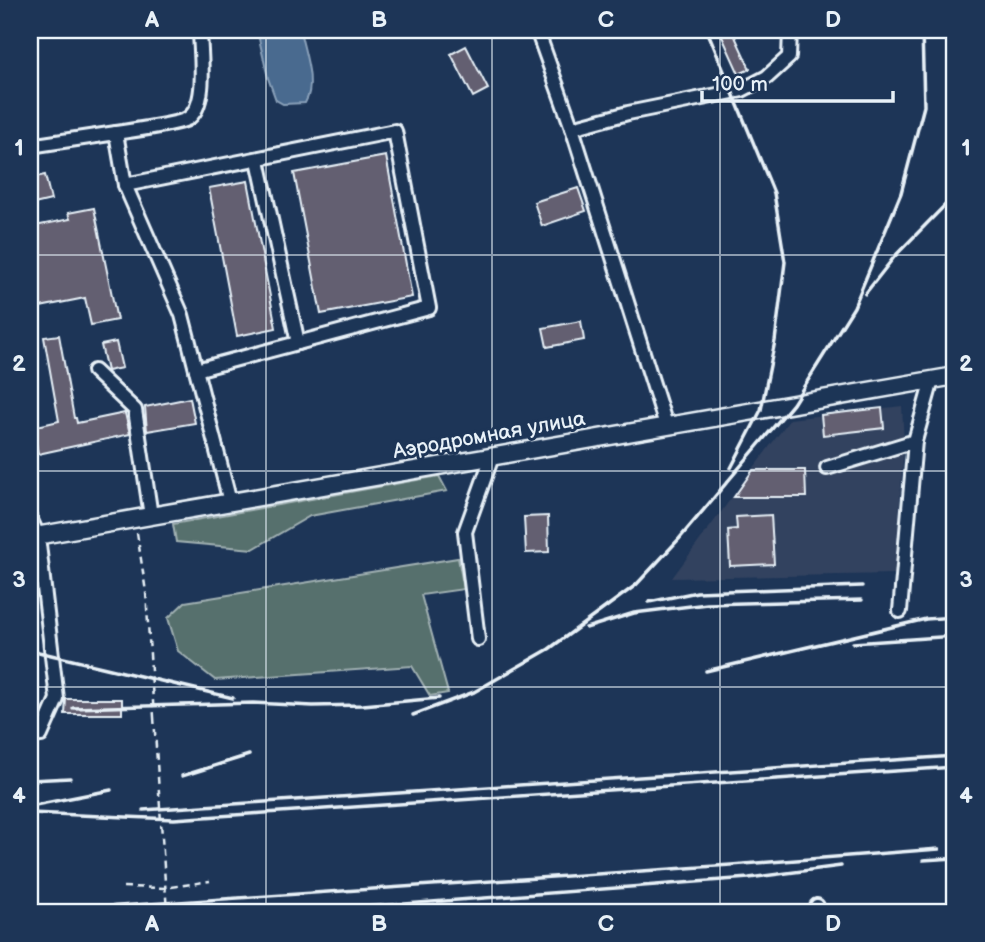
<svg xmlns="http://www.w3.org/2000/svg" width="985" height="942" font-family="'Balsamiq Sans',sans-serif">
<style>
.built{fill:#32425f}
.green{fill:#57706d;stroke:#a0b0b2;stroke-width:2}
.water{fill:#496a8f;stroke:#89a0b9;stroke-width:2}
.building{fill:#635f71;stroke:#e8f1f8;stroke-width:2}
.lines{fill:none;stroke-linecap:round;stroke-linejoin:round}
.minor-casing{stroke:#e8f1f8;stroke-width:18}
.major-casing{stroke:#e8f1f8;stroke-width:21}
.path{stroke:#e8f1f8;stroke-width:2.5;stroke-dasharray:7 5;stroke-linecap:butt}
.minor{stroke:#1d3557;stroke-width:12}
.major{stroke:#1d3557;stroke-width:16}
.rail{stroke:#e8f1f8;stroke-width:3.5}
.path-bridge{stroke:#e8f1f8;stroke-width:2.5;stroke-dasharray:7 5;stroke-linecap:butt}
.grid{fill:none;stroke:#e8f1f8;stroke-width:2;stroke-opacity:0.55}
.labels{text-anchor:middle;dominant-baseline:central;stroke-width:6;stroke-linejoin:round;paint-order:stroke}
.street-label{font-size:21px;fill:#e8f1f8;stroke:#1d3557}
.neatline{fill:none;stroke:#e8f1f8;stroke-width:2.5}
.grid-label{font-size:23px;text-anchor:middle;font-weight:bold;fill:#e8f1f8}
</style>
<rect width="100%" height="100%" fill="#1d3557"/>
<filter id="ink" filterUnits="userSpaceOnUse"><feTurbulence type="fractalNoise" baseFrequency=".0143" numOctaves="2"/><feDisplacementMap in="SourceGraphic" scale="14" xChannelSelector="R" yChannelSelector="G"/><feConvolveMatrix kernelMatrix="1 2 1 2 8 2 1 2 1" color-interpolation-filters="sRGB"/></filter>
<g filter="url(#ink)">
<polygon class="built" points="902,406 904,444 895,574 672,578 790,419"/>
<g class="green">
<polygon points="439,476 447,491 310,516 253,549 176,542 173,524"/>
<polygon points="458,558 464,589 421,595 448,693 430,696 412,666 215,680 178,651 168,618 185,602"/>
</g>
<path class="water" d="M257 30H300C304 52 317 83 305 103L283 104 276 100 268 78Z"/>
<g class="building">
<polygon points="725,30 732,30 750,69 739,74 720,32"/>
<polygon points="466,46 488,89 473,97 451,54"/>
<polygon points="386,156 412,297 321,314 294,173"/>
<polygon points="45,175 51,200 30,205 30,178"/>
<polygon points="248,181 276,328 237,336 209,188"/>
<polygon points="578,188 586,211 542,226 534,202"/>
<polygon points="94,208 117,320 91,325 85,298 35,308 30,281 30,227 70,219 68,213"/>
<polygon points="581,321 584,340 547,347 543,328"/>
<polygon points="59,335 74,418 76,418 77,423 125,413 130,434 38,454 33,427 59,421 44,337"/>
<polygon points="116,342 122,368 107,371 101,345"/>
<polygon points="190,398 195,423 147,431 145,407"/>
<polygon points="882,408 884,428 823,435 821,415"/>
<polygon points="753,470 805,470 806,497 734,497"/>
<polygon points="771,515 774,564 730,566 728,530 737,529 736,517"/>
<polygon points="548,516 549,552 526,553 524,517"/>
<polygon points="66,699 122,699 122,714 65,714"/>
</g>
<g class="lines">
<defs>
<g id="minor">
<polyline points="537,30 572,128 666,425"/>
<polyline points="572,128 628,113 742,90 767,77 789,57 790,30"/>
<path d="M116 133C129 131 179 124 187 119 209 106 200 52 200 30"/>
<polyline points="30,146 116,133 125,185 182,315 230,502"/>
<polyline points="258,160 298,343"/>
<polyline points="125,185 395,131 429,308 196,370"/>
<polyline points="94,371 135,410 151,516"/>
<polyline points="827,468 915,441 932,380"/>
<polyline points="30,518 38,536 57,699 41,735 30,736"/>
<polyline points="900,611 915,441"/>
<polyline points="478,639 465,532 492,457"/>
<polyline points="817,906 818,912"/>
</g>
<polyline id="major" points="30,537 955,376"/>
</defs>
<use href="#minor" class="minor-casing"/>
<use href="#major" class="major-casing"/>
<g class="path">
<polyline points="137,533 146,592 154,717"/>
<polyline points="123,887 165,888 210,881"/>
<polyline points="183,912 212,908"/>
</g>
<use href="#minor" class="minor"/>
<use href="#major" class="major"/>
<g class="rail">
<polyline points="707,30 774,193 785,262 775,341 761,410 731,468"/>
<polyline points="865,294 895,256 955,195"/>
<polyline points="649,602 697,592 862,586"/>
<polyline points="586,628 634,613 707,604 862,600"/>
<polyline points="853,643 955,636"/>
<polyline points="30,650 233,698"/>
<polyline points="706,671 926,619 955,617"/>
<polyline points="73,708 253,703 313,706 363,705 439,698"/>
<polyline points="413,715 474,692 549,649 636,585 679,539 793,404 854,307 901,193 924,106 922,30"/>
<polyline points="182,776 249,755"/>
<polyline points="30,780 70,778"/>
<polyline points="30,806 111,790"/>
<polyline points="143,810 955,756"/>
<polyline points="30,813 174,819 955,767"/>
<polyline points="923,860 955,858"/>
<polyline points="30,912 731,865 939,849"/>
<polyline points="298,912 749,878 841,866"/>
</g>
<polyline class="path-bridge" points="154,717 167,912"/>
</g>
</g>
<path class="grid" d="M266 30V912M492 30V912M720 30V912M30 255H955M30 471H955M30 687H955"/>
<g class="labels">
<g class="street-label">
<text transform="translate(489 435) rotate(-10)">Аэродромная улица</text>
</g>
</g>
<rect width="985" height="942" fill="none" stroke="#1d3557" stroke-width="77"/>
<path d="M702 91v10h191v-10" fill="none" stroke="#e8f1f8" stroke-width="3.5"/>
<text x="712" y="91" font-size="21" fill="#e8f1f8" stroke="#1d3557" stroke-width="5" paint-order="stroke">100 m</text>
<rect x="38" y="38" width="908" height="866" class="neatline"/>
<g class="grid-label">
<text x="152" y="27">A</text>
<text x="379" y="27">B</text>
<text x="606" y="27">C</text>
<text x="833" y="27">D</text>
<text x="19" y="155">1</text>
<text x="966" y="155">1</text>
<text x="19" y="371">2</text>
<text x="966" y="371">2</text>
<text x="19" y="587">3</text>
<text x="966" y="587">3</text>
<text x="19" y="803">4</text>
<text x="966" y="803">4</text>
<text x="152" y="931">A</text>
<text x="379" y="931">B</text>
<text x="606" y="931">C</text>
<text x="833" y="931">D</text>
</g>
</svg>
